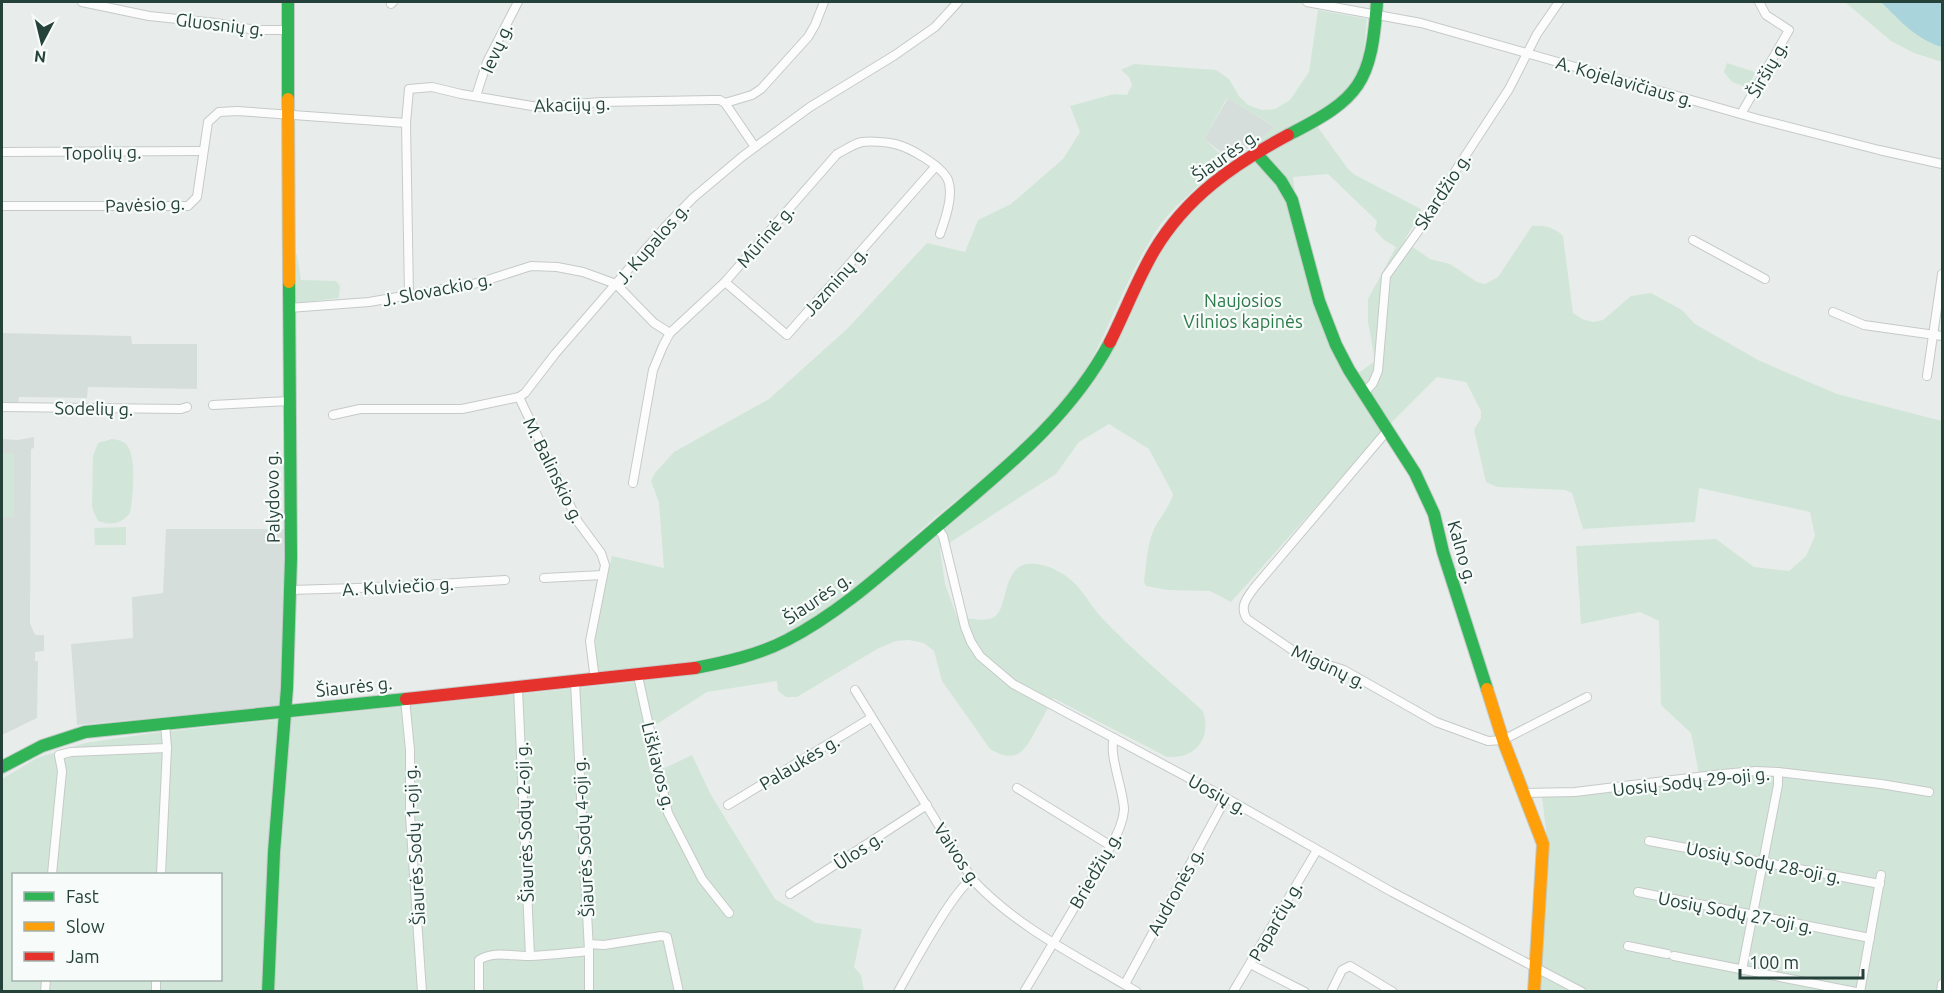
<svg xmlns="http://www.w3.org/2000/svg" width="1944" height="993" font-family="Ubuntu,sans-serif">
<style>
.built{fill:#d6dedb}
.green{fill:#d1e6d8;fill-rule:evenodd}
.water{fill:#a9d4db}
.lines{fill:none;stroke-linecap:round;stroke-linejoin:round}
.street-casing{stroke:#c5cac8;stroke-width:10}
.fast-casing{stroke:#c3cbc8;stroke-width:14}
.slow-casing{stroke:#c3cbc8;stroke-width:14}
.jam-casing{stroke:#c3cbc8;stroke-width:14}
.street{stroke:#fcfcfc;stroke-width:8}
.fast{stroke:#30b455;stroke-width:12}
.slow{stroke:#ff9f0a;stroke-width:12}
.jam{stroke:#e5322d;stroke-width:12}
.labels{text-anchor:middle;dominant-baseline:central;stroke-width:4.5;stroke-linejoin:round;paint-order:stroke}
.street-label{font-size:18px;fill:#24423a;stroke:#f7fbf9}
.park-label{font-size:18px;fill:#2d7a4b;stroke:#f7fbf9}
</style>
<rect width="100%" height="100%" fill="#e8edeb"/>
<g class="built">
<polygon points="1228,98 1275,127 1257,143 1230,159 1204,139"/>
<polygon points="2,333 131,336 132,344 197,344 197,389 88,387 87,398 19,397 18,406 2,406"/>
<polygon points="34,437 34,448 31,449 30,623 34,633 36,635 44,635 44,651 35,652 35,661 38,661 37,718 2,735 2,439 18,440"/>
<polygon points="166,529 296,529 292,705 77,725 71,644 133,638 132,597 163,593"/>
</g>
<g class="green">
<path d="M1845 2H1881C1898 19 1918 41 1942 47V62L1914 53 1891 41Z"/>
<path d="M1318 10 1367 19C1365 37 1365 58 1357 74 1342 108 1291 127 1260 144L1257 143 1274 126 1227 98 1204 139 1224 157C1205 184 1175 202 1157 230 1124 279 1108 338 1075 387 1043 435 988 475 943 511 908 539 877 574 840 600 805 625 765 645 722 657 682 667 638 669 597 674L595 626 612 556 664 568 659 503 651 481 655 473 674 452 769 399 847 329 927 243 965 252 978 220 1011 204 1063 159 1080 132 1070 106 1114 94 1127 95 1132 85 1129 77 1121 70 1134 64 1216 70 1229 79 1239 96 1248 105 1262 110 1275 109 1290 100 1309 72Z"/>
<polygon points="1727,63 1755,72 1749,88 1732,82 1724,72"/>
<path d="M1317 126 1348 169 1355 175 1421 209V213L1404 241 1430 259 1450 264 1477 282 1485 284 1498 277 1532 226C1544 225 1554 227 1563 236L1573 313 1582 319 1593 322 1603 320 1631 296 1651 293 1682 310 1695 324 1760 361 1837 394 1942 421V991H1535L1547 838 1541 789 1603 788 1699 774 1691 733 1661 705 1659 621 1640 612 1581 624 1576 546 1716 539 1754 567 1789 571 1806 556 1815 536 1810 512 1699 488 1695 522 1583 529 1572 493 1565 490 1497 487 1486 482 1474 430 1481 418V411L1466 382 1437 377 1388 426 1231 602 1210 591 1168 590 1146 586 1144 582C1146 566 1147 549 1152 534 1157 520 1169 509 1173 494L1149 449 1109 424 1079 442 1056 474 940 549 945 584 957 617C966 618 979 621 989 619 1008 616 1001 580 1019 567 1032 558 1055 568 1066 576 1082 587 1089 604 1102 618 1133 651 1169 680 1203 711 1212 739 1195 759 1167 757L1053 698C1048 708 1043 718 1037 728 1025 751 1017 765 990 749L942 681 934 651 924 643 909 640 896 641 879 648 797 697H786L778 691 777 681 707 692 643 733 650 772 667 767 692 755 711 795 775 899 816 923 862 929 854 967 861 975 864 991H2V779L37 758 85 743 153 733 636 682C676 676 719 674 757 659 837 628 898 569 962 514 1005 477 1051 441 1083 395 1117 349 1134 294 1164 246 1199 187 1259 156 1317 126ZM1328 174 1377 221 1375 230 1384 240 1396 247 1368 299V322L1375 361 1357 374C1333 331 1322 296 1309 249 1302 225 1295 202 1293 177ZM14 874H220V980H14Z"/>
<polygon points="292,253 295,253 297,255 301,280 336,281 340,286 339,298 296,303 293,302"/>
<path d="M112 439C117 440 122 440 126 444 137 454 133 498 130 513 121 524 111 526 98 521L94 513 92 506 93 456 98 443Z"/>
<polygon points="2,453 12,453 14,455 14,517 2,517"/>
<polygon points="126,527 126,545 95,545 94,528"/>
</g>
<path class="water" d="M1881 2H1942V47C1918 41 1898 19 1881 2Z"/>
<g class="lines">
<defs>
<g id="street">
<polyline points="82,2 149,16 216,23 255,30 288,30"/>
<polyline points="1307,2 1421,23 1758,119 1879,150 1942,164"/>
<polyline points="391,4 393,2"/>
<polyline points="476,96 487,62 518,2"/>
<polyline points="725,103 755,147"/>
<polyline points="1741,114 1789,30 1766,15 1759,2"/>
<polyline points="2,152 203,151"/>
<polyline points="2,206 188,206 197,197 208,122 219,112 237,111 406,123"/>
<polyline points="1693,240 1765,279"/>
<polyline points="725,282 787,335 936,166"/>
<polyline points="409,295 406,123 409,89 432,87 461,94 538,107 601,102 712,100 720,100 725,103 752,95 761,89 808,37 815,25 824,2"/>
<polyline points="289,308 369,302 478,283 531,266 557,267 583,272 616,284 654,323 670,333"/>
<polyline points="1833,312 1864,325 1942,336"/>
<polyline points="1927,376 1942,274"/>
<polyline points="1364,393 1373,383 1378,371 1386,276 1441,199 1454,173 1509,89 1537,34 1559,2"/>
<polyline points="519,397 578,522 601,553 605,565 590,641 595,680"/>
<polyline points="213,405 289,401"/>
<polyline points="2,407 181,409 187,407"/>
<polyline points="333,415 360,409 462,409 519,397 525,393 555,354 665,227 693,198 743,156 810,107 895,55 935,27 958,2"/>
<path d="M1387 431 1254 588C1247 598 1239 606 1247 619L1301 656 1344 670 1436 722 1488 741 1503 740 1587 697"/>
<path d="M633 483 653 370 663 346 670 333 725 282 837 154C845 150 853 144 862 142 871 141 886 142 895 144 909 147 942 166 948 180 954 195 945 220 940 234"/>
<polyline points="937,527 943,536 965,627 971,642 980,656 1013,684 1226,798 1392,892 1582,992"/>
<polyline points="544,578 603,575"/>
<polyline points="290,590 391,587 505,580"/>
<polyline points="638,676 668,813 702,879 729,913"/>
<polyline points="575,682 589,951 589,992"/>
<polyline points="518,688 530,956"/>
<path d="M855 690 972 879C1017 928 1081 958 1137 992"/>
<polyline points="405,699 410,750 410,816 422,992"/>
<polyline points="1017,788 1111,846"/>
<polyline points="1524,793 1575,792 1722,774 1756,771 1778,772 1881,784 1929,792"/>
<polyline points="728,805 871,718"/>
<polyline points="1649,841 1880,884"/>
<polyline points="52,874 62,771 59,755 71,752 167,748"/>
<polyline points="161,874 167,748 165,723"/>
<polyline points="1638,892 1870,938"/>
<polyline points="790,894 927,805"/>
<polyline points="589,944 604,945 661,936 667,937 679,992"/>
<polyline points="1628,946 1667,954"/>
<polyline points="1674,956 1856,992"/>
<polyline points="1250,964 1305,992"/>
<polyline points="1742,970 1778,785 1778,772"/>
<polyline points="1125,984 1226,798"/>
<polyline points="45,992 46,980"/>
<polyline points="156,992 156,980"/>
<path d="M479 992V960C494 950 514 957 531 956 551 955 570 953 589 951"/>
<path d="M898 992C911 969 953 890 972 879"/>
<path d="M1024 992 1111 846C1117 834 1123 823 1124 810 1124 791 1108 754 1114 738"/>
<polyline points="1233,992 1317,850"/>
<polyline points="1331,992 1342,970 1350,966 1393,992"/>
<polyline points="1860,992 1881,875"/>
<polyline points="1941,992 1942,984"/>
</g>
<g id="fast">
<polyline points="288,2 288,99"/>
<path d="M1288 135C1361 98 1371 83 1377 2"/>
<polyline points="1256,153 1281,181 1292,200 1319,301 1336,345 1349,370 1415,473 1434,514 1443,552 1487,689"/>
<path d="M695 668C726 662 758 655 787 640 841 612 886 570 933 530 999 473 1068 421 1110 342"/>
<polyline points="2,767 42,746 85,732 406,699"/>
<polyline points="268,992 274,852 287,688 291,558 289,282"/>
</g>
<g id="slow">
<polyline points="288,99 289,282"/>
<polyline points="1487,689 1503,740 1543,844 1534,992"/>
</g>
<g id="jam">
<path d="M1110 342C1125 312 1137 280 1154 251 1186 197 1234 164 1288 135"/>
<polyline points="406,699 695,668"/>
</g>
</defs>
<use href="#street" class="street-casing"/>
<use href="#fast" class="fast-casing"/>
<use href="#slow" class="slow-casing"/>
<use href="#jam" class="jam-casing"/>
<use href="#street" class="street"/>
<use href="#fast" class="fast"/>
<use href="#slow" class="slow"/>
<use href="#jam" class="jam"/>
</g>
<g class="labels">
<g class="street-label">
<text transform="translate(220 24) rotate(7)">Gluosnių g.</text>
<text transform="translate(496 48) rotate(-66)">Ievų g.</text>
<text transform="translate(1767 69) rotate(-60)">Širšių g.</text>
<text transform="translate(1625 81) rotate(16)">A. Kojelavičiaus g.</text>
<text transform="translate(572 104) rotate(-2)">Akacijų g.</text>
<text transform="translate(102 152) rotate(-1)">Topolių g.</text>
<text transform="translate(1225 155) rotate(-35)">Šiaurės g.</text>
<text transform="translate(1442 191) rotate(-57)">Skardžio g.</text>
<text transform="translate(145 204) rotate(-2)">Pavėsio g.</text>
<text transform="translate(765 236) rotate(-49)">Mūrinė g.</text>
<text transform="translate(652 243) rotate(-49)">J. Kupalos g.</text>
<text transform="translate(835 281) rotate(-48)">Jazminų g.</text>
<text transform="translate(437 289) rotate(-11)">J. Slovackio g.</text>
<text transform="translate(94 408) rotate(1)">Sodelių g.</text>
<text transform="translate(554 470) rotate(64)">M. Balinskio g.</text>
<text transform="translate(272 497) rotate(-91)">Palydovo g.</text>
<text transform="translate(1463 552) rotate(74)">Kalno g.</text>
<text transform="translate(398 586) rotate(-3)">A. Kulviečio g.</text>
<text transform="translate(817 598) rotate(-34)">Šiaurės g.</text>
<text transform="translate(1329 666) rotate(25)">Migūnų g.</text>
<text transform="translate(354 686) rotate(-6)">Šiaurės g.</text>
<text transform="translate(799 762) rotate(-31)">Palaukės g.</text>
<text transform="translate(659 766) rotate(76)">Liškiavos g.</text>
<text transform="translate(1691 781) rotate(-6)">Uosių Sodų 29-oji g.</text>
<text transform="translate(1218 794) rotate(29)">Uosių g.</text>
<text transform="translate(524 822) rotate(-92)">Šiaurės Sodų 2-oji g.</text>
<text transform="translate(583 837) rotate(-93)">Šiaurės Sodų 4-oji g.</text>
<text transform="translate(414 845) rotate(-93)">Šiaurės Sodų 1-oji g.</text>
<text transform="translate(858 850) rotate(-33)">Ūlos g.</text>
<text transform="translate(958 854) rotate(57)">Vaivos g.</text>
<text transform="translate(1764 862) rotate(11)">Uosių Sodų 28-oji g.</text>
<text transform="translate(1095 870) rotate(-60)">Briedžių g.</text>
<text transform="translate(1175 891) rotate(-61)">Audronės g.</text>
<text transform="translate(1736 912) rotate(11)">Uosių Sodų 27-oji g.</text>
<text transform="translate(1275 921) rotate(-60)">Paparčių g.</text>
</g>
<g class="park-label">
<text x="1243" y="300">Naujosios<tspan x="1243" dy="21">Vilnios kapinės</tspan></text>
</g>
</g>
<rect width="1944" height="993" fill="none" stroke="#24423a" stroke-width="6"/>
<rect x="12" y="873" width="210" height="108" fill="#f7fbf9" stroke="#a3b1ad" stroke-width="1.5"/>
<rect x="24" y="892" width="30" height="9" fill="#30b455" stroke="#a3b1ad" stroke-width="1.5"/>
<text x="66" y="903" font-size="18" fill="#24423a">Fast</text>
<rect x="24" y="922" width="30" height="9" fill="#ff9f0a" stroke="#a3b1ad" stroke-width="1.5"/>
<text x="66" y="933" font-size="18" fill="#24423a">Slow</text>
<rect x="24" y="952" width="30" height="9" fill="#e5322d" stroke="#a3b1ad" stroke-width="1.5"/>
<text x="66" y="963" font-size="18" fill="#24423a">Jam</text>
<g transform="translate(42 42) rotate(187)" stroke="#f7fbf9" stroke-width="4.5" paint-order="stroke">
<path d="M0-4.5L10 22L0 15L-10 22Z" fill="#24423a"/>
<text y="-9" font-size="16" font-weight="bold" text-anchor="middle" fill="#24423a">N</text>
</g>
<path d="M1740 969v9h123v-9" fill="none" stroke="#24423a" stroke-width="3"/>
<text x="1749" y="969" font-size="18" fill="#24423a" stroke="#f7fbf9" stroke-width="4.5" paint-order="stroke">100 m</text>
</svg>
